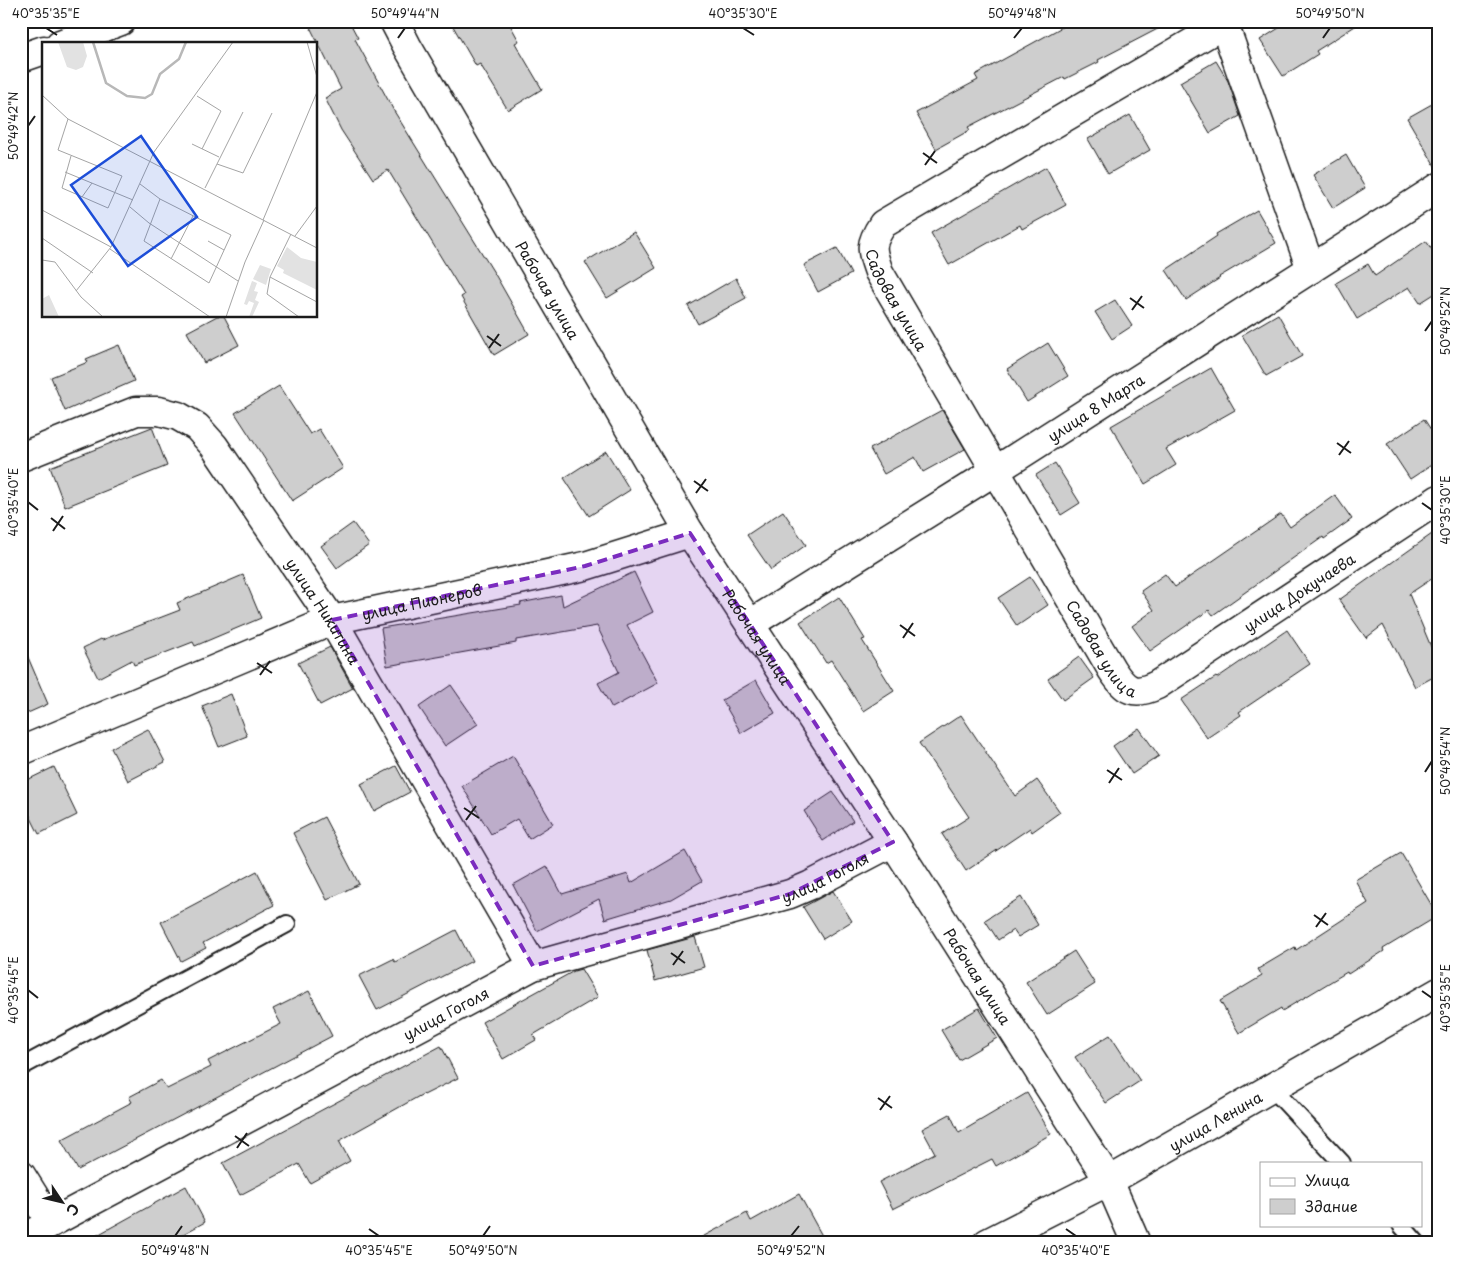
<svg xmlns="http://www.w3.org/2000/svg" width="1460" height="1264" font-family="'Playpen Sans',sans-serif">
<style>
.building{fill:#cecece;stroke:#1c1c1c}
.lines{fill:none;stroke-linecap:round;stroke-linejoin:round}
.lane-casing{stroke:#1c1c1c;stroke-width:20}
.street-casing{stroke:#1c1c1c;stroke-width:31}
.secondary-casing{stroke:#1c1c1c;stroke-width:31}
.lane{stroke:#fff;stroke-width:16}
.street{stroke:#fff;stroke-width:28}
.secondary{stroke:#fff;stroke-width:28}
.marked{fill:#7b2cbf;fill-opacity:0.2;stroke:#7b2cbf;stroke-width:4;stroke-dasharray:10 6;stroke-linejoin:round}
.ticks{fill:none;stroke:#1c1c1c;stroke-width:2}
.labels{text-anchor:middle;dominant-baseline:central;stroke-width:4;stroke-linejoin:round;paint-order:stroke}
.street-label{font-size:15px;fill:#1c1c1c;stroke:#fff}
.inset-river{fill:none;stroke:#b8b8b8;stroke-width:2.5}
.inset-road{fill:none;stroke:#a4a4a4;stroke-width:1}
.view{fill:#1d4ed8;fill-opacity:0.15;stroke:#1d4ed8;stroke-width:2.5}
.inset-edge{fill:none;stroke:#1c1c1c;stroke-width:2.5}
.neatline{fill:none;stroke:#1c1c1c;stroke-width:2}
.ticks-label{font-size:12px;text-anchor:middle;fill:#1c1c1c}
</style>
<rect width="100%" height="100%" fill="#fff"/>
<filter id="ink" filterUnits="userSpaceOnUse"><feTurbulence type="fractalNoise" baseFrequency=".02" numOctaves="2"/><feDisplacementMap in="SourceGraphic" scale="10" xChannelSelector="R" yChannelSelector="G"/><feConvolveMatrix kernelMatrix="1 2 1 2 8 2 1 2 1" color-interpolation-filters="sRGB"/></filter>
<g filter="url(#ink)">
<g class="building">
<polygon points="307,21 349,21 358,38 355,39 394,111 496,276 529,334 494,355 461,297 464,295 388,170 373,179 341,130 325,98 341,89"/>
<polygon points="450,21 508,21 519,41 515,43 542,89 508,110 480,64 476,66"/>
<polygon points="1073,21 1173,21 1098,60 1099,62 1065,79 1064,77 968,127 970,130 936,149 916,113 978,80 975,75"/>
<polygon points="1290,21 1363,21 1316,51 1318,54 1283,76 1260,40"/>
<polygon points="1216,61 1228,81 1240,116 1210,133 1180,82"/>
<polygon points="1439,100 1439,171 1438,171 1407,118"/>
<polygon points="1130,115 1150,150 1108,174 1088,139"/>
<polygon points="1346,155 1365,188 1333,208 1313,175"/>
<polygon points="1046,167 1066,205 1022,229 1020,225 949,265 931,233"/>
<polygon points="1257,210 1276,243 1219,277 1220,278 1186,300 1166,270 1217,236 1216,234"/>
<polygon points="634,232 656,268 607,298 585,262"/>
<polygon points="1426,241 1439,260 1439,291 1420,303 1409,287 1357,319 1336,283 1368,264 1375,276"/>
<polygon points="837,248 851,274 818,292 804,265"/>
<polygon points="736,278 746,298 698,324 688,306"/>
<polygon points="1115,300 1132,326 1112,339 1095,312"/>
<polygon points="1278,314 1302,356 1266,376 1242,335"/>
<polygon points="217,316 224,316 239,345 204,363 187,332"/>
<polygon points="1048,343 1068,376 1027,402 1007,369"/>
<polygon points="119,345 134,381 65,411 51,377 88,362 86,359"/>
<polygon points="1211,368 1235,410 1166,449 1176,465 1145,484 1111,426"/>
<polygon points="279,386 310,434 319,429 343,468 292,501 235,413"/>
<polygon points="942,410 965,449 923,472 915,457 884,474 870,449"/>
<polygon points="1424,419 1439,442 1439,460 1410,479 1387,444"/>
<polygon points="152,427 167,466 65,507 50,467"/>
<polygon points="606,451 630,490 589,516 564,478"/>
<polygon points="1055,463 1080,503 1061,515 1036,475"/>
<polygon points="1335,495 1352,519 1324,539 1323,537 1213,615 1209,610 1150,651 1132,626 1154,610 1141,591 1165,574 1175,587 1281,514 1290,527"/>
<polygon points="783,511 806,545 771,570 747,535"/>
<polygon points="353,523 369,545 337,568 321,546"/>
<polygon points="1439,529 1439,574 1409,594 1439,666 1439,674 1415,687 1383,625 1366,638 1339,600"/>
<polygon points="634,572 653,612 627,625 658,683 612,708 598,683 619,672 597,626 516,640 516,643 387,666 381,628 521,605 520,603 561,595 563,606"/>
<polygon points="243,575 261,618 195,646 193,642 134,665 132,660 98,678 83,648 101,639 102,640 180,610 177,603"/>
<polygon points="1030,577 1048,605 1017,626 998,598"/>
<polygon points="839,597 865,639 862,640 894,691 863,711 831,660 826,663 800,622"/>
<polygon points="1287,630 1310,664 1239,712 1241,715 1207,738 1181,700 1216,677 1217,678"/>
<polygon points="21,641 48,704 21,716"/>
<polygon points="330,647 353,688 320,705 298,663"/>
<polygon points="1079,657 1094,678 1063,700 1048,679"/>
<polygon points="756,680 775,713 741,733 722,700"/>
<polygon points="451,685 478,724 445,746 419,707"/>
<polygon points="231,694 247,736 219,747 202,706"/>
<polygon points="961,715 1015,796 1037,780 1060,812 1032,832 1030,828 966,871 942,834 969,817 919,743"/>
<polygon points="1139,728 1159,756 1132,774 1113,746"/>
<polygon points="148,729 165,762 128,781 111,748"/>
<polygon points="513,756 553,824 529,839 517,819 491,834 462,786"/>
<polygon points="396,766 410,792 374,811 361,784"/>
<polygon points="54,767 77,815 39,834 21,798 21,783"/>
<polygon points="833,792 853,821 823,841 804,811"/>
<polygon points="324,817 359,884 327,900 293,833"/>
<polygon points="685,851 702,881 671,899 605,919 599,899 537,931 513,885 547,866 562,894 628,874 631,883"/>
<polygon points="1401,853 1438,916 1383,949 1384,951 1348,974 1347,972 1282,1011 1281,1008 1239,1033 1220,1001 1262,976 1258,969 1295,947 1296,950 1368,903 1355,880"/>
<polygon points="257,871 274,905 203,943 206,948 181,961 161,922"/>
<polygon points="833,891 852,921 823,939 803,907"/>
<polygon points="1021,897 1038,925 1018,937 1013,930 998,940 985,920"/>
<polygon points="456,930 472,961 377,1010 359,976 393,959 395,962"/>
<polygon points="695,937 704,967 655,981 647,950"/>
<polygon points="1074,951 1095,984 1047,1015 1026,982"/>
<polygon points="581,969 598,997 533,1035 536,1040 503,1059 482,1022 574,971"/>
<polygon points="309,991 332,1036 78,1170 61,1140 132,1102 129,1097 161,1080 167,1089 211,1067 208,1061 281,1024 273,1009"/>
<polygon points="979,1008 997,1038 959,1060 941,1030"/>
<polygon points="1110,1035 1140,1081 1106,1103 1075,1057"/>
<polygon points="441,1046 458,1078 424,1095 423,1094 339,1141 350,1161 310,1183 299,1164 240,1195 223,1163"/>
<polygon points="1027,1093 1051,1134 996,1166 992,1159 893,1209 879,1182 935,1153 922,1129 950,1114 959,1133"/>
<polygon points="186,1186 205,1222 167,1243 83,1243"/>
<polygon points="799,1194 826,1243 691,1243 747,1213 751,1221"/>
</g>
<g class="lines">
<defs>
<g id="lane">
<polyline points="21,1067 287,924"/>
<polyline points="1272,1088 1342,1163"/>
<polyline points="1401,1225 1417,1243"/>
</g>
<g id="street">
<path id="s1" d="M394 21 407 46 690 533 893 842 1109 1181 1136 1243"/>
<path id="s2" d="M1229 21 883 224C869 245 871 249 879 272L1112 670C1126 691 1134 696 1157 685L1439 499"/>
<polyline points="1224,24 1311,269"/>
<polyline points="60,44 121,21"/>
<polyline points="21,58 44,50"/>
<path id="s3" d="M21 457 136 411H159L178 416 197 427 214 446 332 620 533 966"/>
<path id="s4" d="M750 624 995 471 1439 187"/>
<path id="s5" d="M21 751 332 620 585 566 690 533"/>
<polyline points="21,1175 51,1223"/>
<path id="s6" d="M21 1239 533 966 790 894 811 885 893 842"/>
</g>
<g id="secondary">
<path id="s7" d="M987 1243 1109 1181 1439 992"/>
</g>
</defs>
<use href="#lane" class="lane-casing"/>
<use href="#street" class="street-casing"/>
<use href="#secondary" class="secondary-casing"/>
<use href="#lane" class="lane"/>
<use href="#street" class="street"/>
<use href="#secondary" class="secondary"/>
</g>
</g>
<path class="marked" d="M690 533 893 842 790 894 533 966 332 620 585 566Z"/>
<path class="ticks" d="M46 28 57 35M743 28 754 35M398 38 405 28M1014 38 1022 28M1323 38 1330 28M28 126 35 116M923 153 937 163M925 165 935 151M1130 298 1144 308M1132 310 1142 296M1425 331 1432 321M487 336 501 346M489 348 499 334M1337 443 1351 453M1339 455 1349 441M694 481 708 491M696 493 706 479M28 502 38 510M1422 503 1432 510M51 518 65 529M53 531 63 516M900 625 915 636M903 638 913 623M257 663 272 673M260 675 270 661M1107 770 1122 780M1425 772 1432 761M1109 783 1119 768M464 808 479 818M466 820 476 806M1314 915 1328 925M1316 927 1326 913M671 953 685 963M673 965 683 951M28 990 38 998M1422 991 1432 998M878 1098 892 1108M880 1110 890 1096M235 1136 249 1146M237 1148 247 1133M369 1229 379 1236M1066 1229 1076 1236M175 1236 182 1226M483 1236 490 1226M791 1236 799 1226"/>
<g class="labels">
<g class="street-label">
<text stroke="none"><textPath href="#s1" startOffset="310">Рабочая улица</textPath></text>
<text stroke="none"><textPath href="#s2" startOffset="485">Садовая улица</textPath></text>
<text stroke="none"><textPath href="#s4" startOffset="408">улица 8 Марта</textPath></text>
<text stroke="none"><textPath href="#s2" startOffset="1138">улица Докучаева</textPath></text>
<text stroke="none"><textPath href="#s5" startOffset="429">улица Пионеров</textPath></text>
<text stroke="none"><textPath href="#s3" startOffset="412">улица Никитина</textPath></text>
<text stroke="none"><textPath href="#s1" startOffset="715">Рабочая улица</textPath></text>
<text stroke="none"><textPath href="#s2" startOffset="890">Садовая улица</textPath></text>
<text stroke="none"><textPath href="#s6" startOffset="886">улица Гоголя</textPath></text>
<text stroke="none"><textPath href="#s1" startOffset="1120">Рабочая улица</textPath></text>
<text stroke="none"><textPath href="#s6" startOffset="481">улица Гоголя</textPath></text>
<text stroke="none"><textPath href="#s7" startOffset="259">улица Ленина</textPath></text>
</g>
</g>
<g transform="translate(42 42)">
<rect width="275" height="275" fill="#fff"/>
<path d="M16 0H41L45 14 41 25 34 28 25 25ZM245 205 259 216 275 220V248L241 231 242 228 235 224ZM218 223 229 227 224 243 211 237ZM210 239 215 241 212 249 216 250 213 258 217 260 210 275H207L212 261 207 259 205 263 202 262ZM7 253 17 275H0V257Z" fill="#e2e2e2"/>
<path class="inset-river" d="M51 0 64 41 85 54 103 56 110 52 118 32 137 17 144 0"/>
<path class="inset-road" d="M265 0 275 35M0 53 26 77 275 206M155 54 179 69 160 107M26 77 16 108 80 134 66 166 20 146 29 114M150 102 177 115M175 122 201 131 230 71M23 130 91 158M98 142 118 157 189 193 167 241 102 199 118 157M163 146 201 70M40 155 50 141M88 165 107 181 196 239M0 168 69 205M221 178 275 50M249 192 228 235 225 252 257 275M253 194 275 164M0 196 51 231M166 199 182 208M68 207 168 275M129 217 151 174M0 218 13 220 39 255 61 275M228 235 275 260M34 249 69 205 112 110 191 0M184 275 203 220 222 178"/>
<path class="view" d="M99 94 155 175 86 224 29 143Z"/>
<rect width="275" height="275" class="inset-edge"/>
</g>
<rect width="1460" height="1264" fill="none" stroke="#fff" stroke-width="55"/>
<rect x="1260" y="1162" width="162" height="65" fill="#ffffff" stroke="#a4a4a4"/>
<rect x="1270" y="1178" width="25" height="8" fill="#ffffff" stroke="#a4a4a4"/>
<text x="1305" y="1186" font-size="15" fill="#1c1c1c">Улица</text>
<rect x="1270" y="1199" width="25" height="15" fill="#cecece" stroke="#a4a4a4"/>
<text x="1305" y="1212" font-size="15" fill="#1c1c1c">Здание</text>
<g transform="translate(62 1202) rotate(125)" stroke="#ffffff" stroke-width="4" paint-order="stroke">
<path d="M0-4L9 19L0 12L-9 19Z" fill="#1c1c1c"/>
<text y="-8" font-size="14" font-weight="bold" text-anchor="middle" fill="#1c1c1c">С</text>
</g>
<rect x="28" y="28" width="1404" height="1208" class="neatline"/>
<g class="ticks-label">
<text x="46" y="18">40°35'35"E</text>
<text x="405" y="18">50°49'44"N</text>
<text x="743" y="18">40°35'30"E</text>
<text x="1022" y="18">50°49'48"N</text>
<text x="1330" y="18">50°49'50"N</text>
<text transform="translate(14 126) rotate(-90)" y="4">50°49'42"N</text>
<text transform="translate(1446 321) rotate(-90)" y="4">50°49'52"N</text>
<text transform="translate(14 502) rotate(-90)" y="4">40°35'40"E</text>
<text transform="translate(1446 510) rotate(-90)" y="4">40°35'30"E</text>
<text transform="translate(1446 761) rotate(-90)" y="4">50°49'54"N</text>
<text transform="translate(14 990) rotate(-90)" y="4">40°35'45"E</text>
<text transform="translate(1446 998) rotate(-90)" y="4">40°35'35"E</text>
<text x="175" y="1255">50°49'48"N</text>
<text x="379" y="1255">40°35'45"E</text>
<text x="483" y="1255">50°49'50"N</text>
<text x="791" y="1255">50°49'52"N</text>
<text x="1076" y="1255">40°35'40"E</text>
</g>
</svg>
